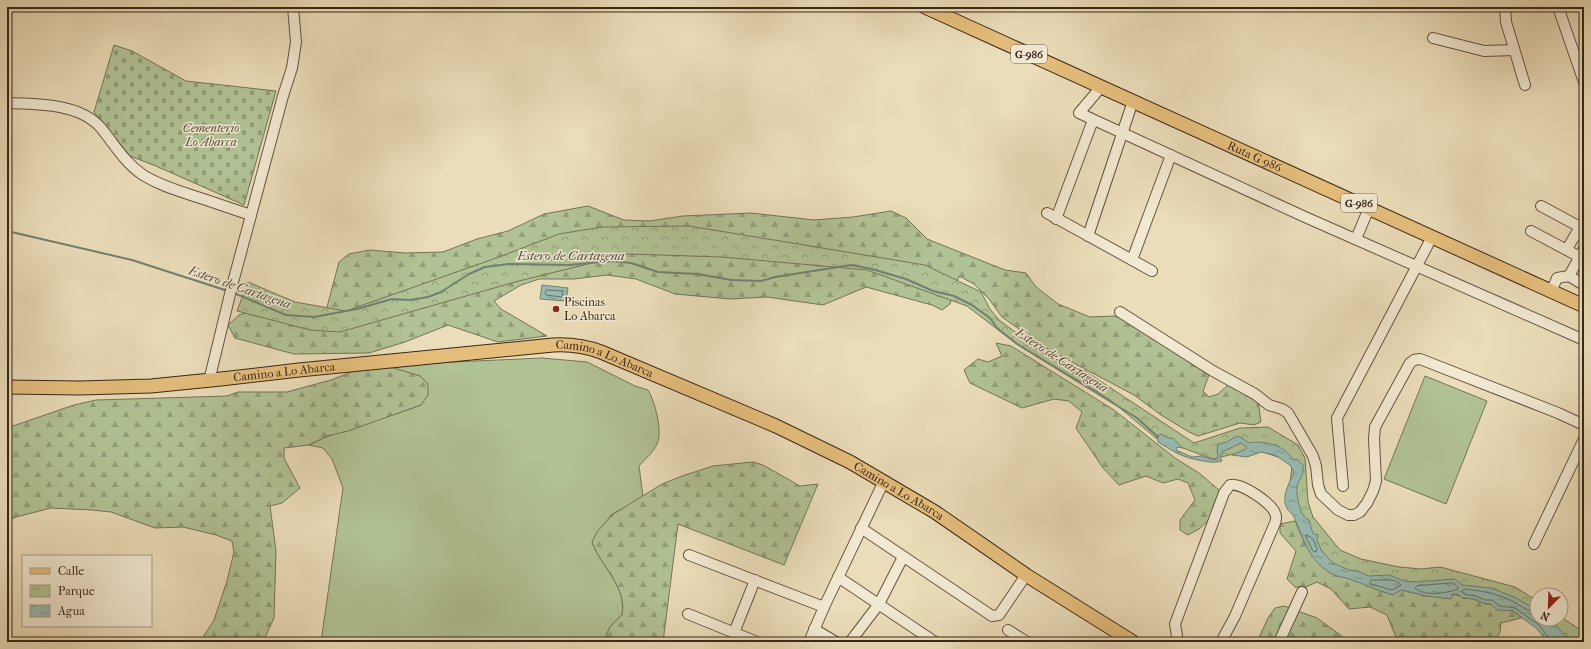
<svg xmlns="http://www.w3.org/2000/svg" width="1591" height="649" font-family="'IM FELL French Canon',serif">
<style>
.grass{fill:#b1c294;stroke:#747456}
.forest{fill:url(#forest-firs);stroke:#747456}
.cemetery{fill:url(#cemetery-stones);stroke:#747456}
.park{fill:url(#park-crowns);stroke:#747456}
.water{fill:url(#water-ripples);stroke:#718074}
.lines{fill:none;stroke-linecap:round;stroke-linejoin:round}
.shore{stroke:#687165;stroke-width:1}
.stream{stroke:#718074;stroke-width:2}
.minor-casing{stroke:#645440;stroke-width:12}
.major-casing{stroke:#372718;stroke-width:15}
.minor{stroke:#f2e9d2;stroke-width:10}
.major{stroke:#e6be7c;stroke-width:13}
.poi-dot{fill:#8f2418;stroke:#f2e9d2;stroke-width:1.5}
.labels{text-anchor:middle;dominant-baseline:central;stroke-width:3;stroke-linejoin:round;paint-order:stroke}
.shield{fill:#f2e9d2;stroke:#6f6150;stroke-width:1}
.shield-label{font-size:11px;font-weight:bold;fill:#372718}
.park-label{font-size:12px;font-style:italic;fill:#564e37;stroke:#f2e9d2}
.street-label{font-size:12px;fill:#372718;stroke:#f2e9d2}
.poi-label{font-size:12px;fill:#372718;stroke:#f2e9d2;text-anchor:start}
.water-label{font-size:13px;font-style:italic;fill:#4f4c3e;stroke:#f2e9d2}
</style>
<defs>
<pattern id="forest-firs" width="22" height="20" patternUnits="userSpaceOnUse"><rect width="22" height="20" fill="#b1c294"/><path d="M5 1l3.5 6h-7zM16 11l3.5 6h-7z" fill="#919e78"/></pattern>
<pattern id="cemetery-stones" width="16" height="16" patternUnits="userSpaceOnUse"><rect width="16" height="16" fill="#b1c294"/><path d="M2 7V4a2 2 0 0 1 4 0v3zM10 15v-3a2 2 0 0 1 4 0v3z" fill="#919e78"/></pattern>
<pattern id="park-crowns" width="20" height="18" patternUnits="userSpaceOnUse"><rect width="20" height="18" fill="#b1c294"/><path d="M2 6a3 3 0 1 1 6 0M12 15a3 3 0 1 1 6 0" fill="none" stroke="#919e78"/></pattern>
<pattern id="water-ripples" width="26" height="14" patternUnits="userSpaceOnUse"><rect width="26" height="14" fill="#98bbb2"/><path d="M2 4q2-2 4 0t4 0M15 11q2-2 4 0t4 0" fill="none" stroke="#7d9890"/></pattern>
</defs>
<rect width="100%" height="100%" fill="#ebddb9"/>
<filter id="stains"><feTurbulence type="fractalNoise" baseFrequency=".005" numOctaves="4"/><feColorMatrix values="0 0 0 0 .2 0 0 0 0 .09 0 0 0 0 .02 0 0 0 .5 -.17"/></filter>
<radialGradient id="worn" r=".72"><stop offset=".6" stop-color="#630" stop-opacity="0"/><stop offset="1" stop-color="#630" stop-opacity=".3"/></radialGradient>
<g class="grass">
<path d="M542 358 587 362 635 386 648 390C655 402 663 431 657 444 653 453 645 459 639 466L643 497 611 515 592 542C601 567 627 586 622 615 612 624 607 628 605 642H321L343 488 332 459 323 448 309 445C343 427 385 419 421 405L420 376 397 370 387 365Z"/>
<polygon points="1425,376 1487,401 1446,504 1384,479"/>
</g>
<g class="forest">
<polygon points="588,206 624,220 649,221 683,216 751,213 814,220 853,217 891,211 906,218 927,239 1005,270 1026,273 1036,287 1058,304 1090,317 1114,316 1124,319 1209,375 1203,391 1209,397 1218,394 1228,385 1258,400 1261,422 1254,425 1240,423 1198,436 1189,432 1161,415 1134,395 1049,350 1002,317 989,299 974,284 959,276 950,304 942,310 932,305 866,287 823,305 767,297 730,299 675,294 636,279 607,275 574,279 539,279 521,285 494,301 501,309 547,336 498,342 448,325 405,342 369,353 294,354 235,338 228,325 239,315 255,310 323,322 339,262 349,254 369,250 405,253 443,252 477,239 508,231 544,214"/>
<polygon points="996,343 1011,346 1114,410 1175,458 1199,473 1219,490 1211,518 1199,529 1188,535 1180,530 1180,520 1195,500 1188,483 1178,479 1163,483 1146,476 1119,485 1103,468 1076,428 1082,412 1069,401 1054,399 1022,408 970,383 964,370 978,359 988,362 1002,356"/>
<polygon points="387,366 420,376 428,384 428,395 421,405 348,431 327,436 309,445 284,448 284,458 300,488 282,503 270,506 276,551 274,618 263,642 200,642 214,620 227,581 234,552 232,541 216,535 183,527 155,528 111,512 92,510 51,508 16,517 7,521 7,428 74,405 96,400 227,396 238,392 287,392 331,380 364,367"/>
<path d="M753 462 763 465 800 486 818 484 784 565 678 524 663 642H605C607 628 612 624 622 615 627 586 601 567 592 542L597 532 612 515 662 484 682 476 713 466Z"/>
<polygon points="1295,521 1305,544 1320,565 1330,573 1346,577 1384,592 1401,590 1427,596 1451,598 1452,594 1458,594 1462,598 1475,599 1485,604 1491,604 1495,606 1513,611 1521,618 1501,623 1500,632 1495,642 1398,642 1387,615 1370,607 1349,609 1331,589 1317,582 1306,587 1295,587 1287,579 1296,551 1280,533 1280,524"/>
<polygon points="1284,606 1317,618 1350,642 1257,642 1268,618 1275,608"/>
</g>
<polygon class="cemetery" points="114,45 132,51 186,81 276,91 244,205 156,166 130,156 107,130 94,112"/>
<polygon class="park" points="689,226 925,265 981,292 990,309 999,320 1046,355 1085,371 1194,443 1240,428 1268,427 1298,445 1305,458 1308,502 1313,517 1340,550 1361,559 1399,567 1421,569 1440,567 1515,587 1537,601 1537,619 1561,619 1561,617 1584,632 1584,642 1573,642 1554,628 1486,600 1373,582 1330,563 1288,499 1292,467 1287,460 1254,449 1213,459 1156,438 1109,399 1014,342 967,306 867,270 722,257 628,254 515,282 340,332 310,330 237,311 248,282 295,302 346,311 499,257 559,234 602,227"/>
<g class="water">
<polygon points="542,285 568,288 566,301 540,299"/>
<path d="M1161 434 1168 438H1173L1183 448 1177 447 1176 450 1192 457 1201 456 1215 460 1218 456 1217 451 1218 444 1227 442 1237 436 1242 438 1249 443C1263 440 1285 445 1292 459L1298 460 1303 465C1304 473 1301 477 1298 483 1295 489 1299 512 1304 516 1305 518 1307 519 1309 520L1313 534 1318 535 1317 540 1321 550 1333 563 1349 570 1357 571 1369 576 1389 575 1404 581 1417 582 1455 579 1462 585 1491 588 1514 597 1537 610V619H1550L1566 636 1578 642H1548L1536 628 1513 611 1497 610 1491 604C1481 604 1473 597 1462 598L1458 594H1452L1451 599 1427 596 1401 590 1393 595C1378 591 1366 585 1352 580 1345 577 1336 577 1329 572 1308 559 1303 537 1294 517 1293 514 1290 512 1288 510 1280 498 1289 484 1294 472L1290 465 1275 455 1261 452 1247 457 1232 455 1246 449V446L1241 443 1222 452 1220 457 1222 461C1214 463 1210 462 1203 461 1181 457 1176 453 1158 442L1157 436Z"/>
</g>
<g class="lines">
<g class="shore">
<polygon points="547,290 562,291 563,295 561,297 546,295 545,292"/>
<polygon points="1307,535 1313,539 1317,549 1316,552 1313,551 1306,537"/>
<path d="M1372 580C1381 581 1395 577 1401 585L1392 590 1371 584 1370 582Z"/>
<path d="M1453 583 1458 587V589C1447 593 1425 597 1415 588L1417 586Z"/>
<path d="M1537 613C1528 612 1520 605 1512 601 1496 593 1481 591 1464 589L1462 591 1464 594 1476 596 1485 600H1492L1500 606 1515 608 1539 625 1549 638 1550 642"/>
</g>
<g class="stream">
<polyline points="7,231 132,260 228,291"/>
<polyline points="234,293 286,315 314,317 357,309 392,299 410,300 428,297 441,292 469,274 485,267 509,264 569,265 611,261 631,263 658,272 698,274 731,280 761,281 775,277 851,265 872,269 906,279 933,291 954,296 972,305 990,318 997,328 1017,344 1137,418 1158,437"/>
</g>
<defs>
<g id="minor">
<polyline points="1505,7 1506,22 1525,85"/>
<polyline points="1558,7 1584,82"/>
<polyline points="1433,38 1484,51 1514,50"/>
<polyline points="1101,87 1079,113 1305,217 1584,340"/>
<path d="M7 103C37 104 80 103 101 128 115 145 125 163 143 175 159 185 176 190 194 196 213 202 232 209 251 215"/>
<polyline points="1541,206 1580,227 1567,249"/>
<polyline points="1047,213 1152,271"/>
<polyline points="1056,219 1093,120"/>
<polyline points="1531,231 1580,257"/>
<polyline points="1088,236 1133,101"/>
<polyline points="1356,239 1369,208"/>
<polyline points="1132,260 1171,155"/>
<polyline points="1569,276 1584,285"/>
<polyline points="1551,292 1557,278 1569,276 1584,249"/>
<polyline points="1120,312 1213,371 1255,394 1269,405 1282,409 1288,413 1313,456 1316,466 1318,485 1321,494 1338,510 1348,515 1354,515 1360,512 1367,503 1373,491 1376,481 1374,439 1375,427 1410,363 1414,360 1420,359 1558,413 1584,425"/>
<polyline points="209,381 232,286 283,96 292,68 296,42 293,7"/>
<polyline points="1343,486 1337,418 1432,237"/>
<polyline points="861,528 992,616 999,615 1026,575"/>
<polyline points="1534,544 1584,439"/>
<polyline points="689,555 824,607"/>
<polyline points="838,577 935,642"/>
<polyline points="688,614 757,642"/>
<polyline points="814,629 836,642"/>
<polyline points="1008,630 1027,642"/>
<polyline points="734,633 755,580"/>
<polyline points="809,642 824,607 884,481"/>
<polyline points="850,642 879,604 903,557"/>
<path d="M1178 642 1175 624 1224 493 1230 485C1241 482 1271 503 1275 513 1277 516 1276 520 1275 523L1235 616 1221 642"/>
<polyline points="1279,642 1302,592"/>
</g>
<g id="major">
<path id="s1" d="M925 7 1584 306"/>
<path id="s2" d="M7 387 80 388 151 386 221 379 299 370 553 345C570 344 585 346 601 352L776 426 850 462 935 512 1026 575 1133 642"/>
</g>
</defs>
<use href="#minor" class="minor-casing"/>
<use href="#major" class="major-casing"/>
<use href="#minor" class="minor"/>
<use href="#major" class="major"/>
</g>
<circle class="poi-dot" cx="556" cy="309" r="4"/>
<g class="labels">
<g class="shield">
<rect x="1011" y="45" width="36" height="18" rx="3"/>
<rect x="1341" y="194" width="36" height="18" rx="3"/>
</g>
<g class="shield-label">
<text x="1029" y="54">G-986</text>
<text x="1359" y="203">G-986</text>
</g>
<g class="park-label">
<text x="211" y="128">Cementerio<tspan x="211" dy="14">Lo Abarca</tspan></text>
</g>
<g class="street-label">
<text stroke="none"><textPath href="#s1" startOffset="362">Ruta G-986</textPath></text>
<text stroke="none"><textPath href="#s2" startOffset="602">Camino a Lo Abarca</textPath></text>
<text stroke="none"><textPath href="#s2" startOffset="278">Camino a Lo Abarca</textPath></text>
<text stroke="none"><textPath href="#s2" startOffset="926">Camino a Lo Abarca</textPath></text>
</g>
<g class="poi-label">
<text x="564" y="302">Piscinas<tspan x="564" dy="14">Lo Abarca</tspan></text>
</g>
<g class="water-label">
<text x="571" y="255">Estero de Cartagena</text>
<text transform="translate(240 287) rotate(19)">Estero de Cartagena</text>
<text transform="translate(1062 360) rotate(33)">Estero de Cartagena</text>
</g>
</g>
<rect width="1591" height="649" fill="none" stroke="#ebddb9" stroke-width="24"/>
<rect x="8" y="8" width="1575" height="633" fill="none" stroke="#372718" stroke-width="2"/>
<rect x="12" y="12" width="1567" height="625" fill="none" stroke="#372718"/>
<rect x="22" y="555" width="130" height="72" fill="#f2e9d2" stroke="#a79b88"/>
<rect x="30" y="568" width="20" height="6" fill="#e6be7c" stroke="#a79b88"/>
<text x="58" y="575" font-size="12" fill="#372718">Calle</text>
<rect x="30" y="585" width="20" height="12" fill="url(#park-crowns)" stroke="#a79b88"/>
<text x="58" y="595" font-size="12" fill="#372718">Parque</text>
<rect x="30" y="605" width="20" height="12" fill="url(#water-ripples)" stroke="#a79b88"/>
<text x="58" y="615" font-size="12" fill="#372718">Agua</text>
<g transform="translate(1549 607) rotate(203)"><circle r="19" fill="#f2e9d2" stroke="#a79b88"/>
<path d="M0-3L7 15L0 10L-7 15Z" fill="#8f2418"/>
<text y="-6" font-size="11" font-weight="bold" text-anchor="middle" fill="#372718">N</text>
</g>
<rect width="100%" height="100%" filter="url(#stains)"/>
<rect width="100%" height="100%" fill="url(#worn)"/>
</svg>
